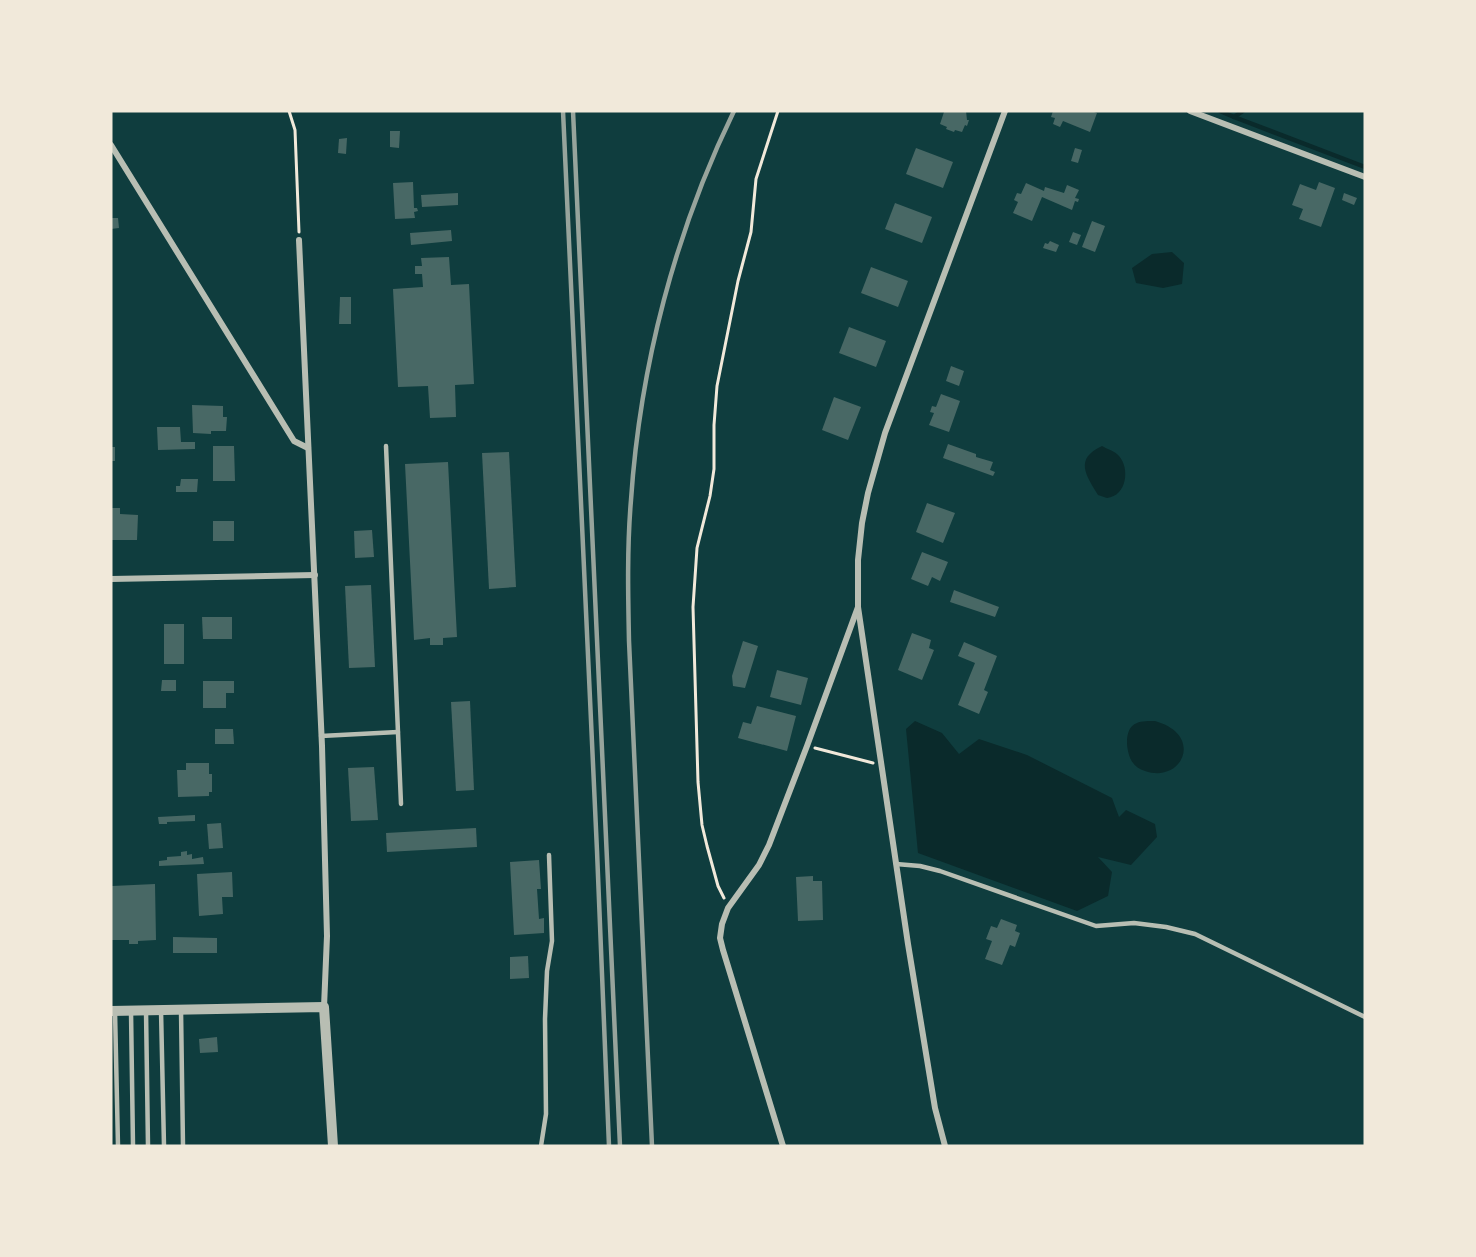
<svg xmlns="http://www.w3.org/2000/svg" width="1476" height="1257" font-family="'PT Sans',sans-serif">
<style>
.water{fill:#0a2a2b}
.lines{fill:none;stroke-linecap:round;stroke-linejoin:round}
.stream{stroke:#0a2a2b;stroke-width:4.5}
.building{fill:#486865}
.path{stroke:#f1e9da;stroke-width:3}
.service{stroke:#b8beb3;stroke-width:4.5}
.minor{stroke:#b8beb3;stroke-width:6}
.tertiary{stroke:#b8beb3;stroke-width:10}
.rail{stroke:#97a49c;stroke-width:4.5}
</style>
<rect width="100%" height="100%" fill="#0f3d3e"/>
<g class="water">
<polygon points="1172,252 1184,263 1182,284 1163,288 1136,283 1132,268 1152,254"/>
<path d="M1102 446C1107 449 1115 451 1119 456 1130 468 1127 496 1107 498 1106 498 1099 495 1098 495 1086 475 1074 459 1102 446Z"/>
<polygon points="915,721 942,733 959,754 979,739 1027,755 1112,798 1119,817 1126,810 1155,824 1157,837 1131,865 1098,857 1112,872 1108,896 1077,911 918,853 906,729"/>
<path d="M1155 721C1205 735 1182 784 1145 771 1135 768 1130 761 1128 751 1126 742 1126 727 1137 723 1141 721 1150 721 1155 721Z"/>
</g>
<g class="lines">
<g class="stream">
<polyline points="1220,111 1234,117 1243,111"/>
<polyline points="1234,117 1365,167"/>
</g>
</g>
<g class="building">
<polygon points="947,111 966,111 967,120 969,120 967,126 965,125 962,132 955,130 954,132 946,129 947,127 940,124 944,112"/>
<polygon points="1053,111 1091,111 1097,113 1090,132 1063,121 1060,127 1053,124 1055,118 1051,117"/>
<polygon points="390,131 400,131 399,148 390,147"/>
<polygon points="347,138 346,154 338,153 339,139"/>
<polygon points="916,148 953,162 943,188 906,174"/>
<polygon points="1075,148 1082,150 1078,163 1071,161"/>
<polygon points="413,182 414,208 417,208 418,211 414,212 415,218 395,219 393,183"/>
<polygon points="1319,182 1335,188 1321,227 1299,219 1303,209 1292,205 1300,184 1316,190"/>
<polygon points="1026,183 1044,191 1045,187 1064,193 1067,185 1079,190 1075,198 1079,199 1078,202 1075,201 1072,210 1042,197 1032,221 1013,213 1018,202 1014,200 1017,193 1021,194"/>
<polygon points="458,193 458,205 422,207 421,195"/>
<polygon points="1344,193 1357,198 1354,205 1342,200"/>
<polygon points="895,203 932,217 922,243 885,229"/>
<polygon points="111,218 118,218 119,228 111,229"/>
<polygon points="1092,221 1105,226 1095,252 1082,247"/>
<polygon points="451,230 452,241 411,245 410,233"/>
<polygon points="1073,232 1081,235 1077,245 1069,242"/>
<polygon points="1050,241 1059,245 1056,252 1043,248 1045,243 1048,244"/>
<polygon points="449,257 451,285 469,284 474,384 455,385 456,417 430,418 428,386 398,387 393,289 423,287 422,274 415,274 415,266 422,266 421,258"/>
<polygon points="871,267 908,281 898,307 861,293"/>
<polygon points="340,297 351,297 351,324 339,324"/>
<polygon points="849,327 886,341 876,367 839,353"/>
<polygon points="951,366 964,371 959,386 946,381"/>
<polygon points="941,394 960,401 949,432 929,425 934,413 930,412 932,406 936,407"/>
<polygon points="834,397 861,407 848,440 822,430"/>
<polygon points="192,405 223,406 223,417 227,417 226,431 211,431 211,434 193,433"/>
<polygon points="157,427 180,427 181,442 195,442 195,449 158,450"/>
<polygon points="948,444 976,454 976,457 993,462 990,470 995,472 993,476 943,458"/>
<polygon points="213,446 234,446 235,481 213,481"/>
<rect x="111" y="447" width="4" height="14"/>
<polygon points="509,452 516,587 489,589 482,453"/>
<polygon points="448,462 457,637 443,638 443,645 430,645 430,638 414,640 405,464"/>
<polygon points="181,479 198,479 197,492 176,492 176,486 180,486"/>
<polygon points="927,503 955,513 943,543 916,532"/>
<polygon points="111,508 120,508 120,514 138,515 137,540 111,540"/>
<rect x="213" y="521" width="21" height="20"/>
<polygon points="372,530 374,557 355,558 354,531"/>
<polygon points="922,552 948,562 940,581 932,577 928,586 911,579"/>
<polygon points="371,585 375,667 349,668 345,586"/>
<polygon points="954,590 999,607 995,617 950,602"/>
<polygon points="202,617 232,617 232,639 203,639"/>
<rect x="164" y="624" width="20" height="40"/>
<polygon points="912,633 931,640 929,648 934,650 922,680 898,670"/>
<polygon points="743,641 758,646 745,688 733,686 732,676"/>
<polygon points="964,642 997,656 984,690 988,692 979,714 958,705 975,663 958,656"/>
<polygon points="777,670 808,678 801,705 770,697"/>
<polygon points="162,680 176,680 176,691 161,691"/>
<polygon points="203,681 234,681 234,693 226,693 226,708 203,708"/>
<polygon points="470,701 474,790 456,791 451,702"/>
<polygon points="757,706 796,716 787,751 738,738 743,722 751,724"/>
<polygon points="215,729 233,729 234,744 215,744"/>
<polygon points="186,763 209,763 209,774 212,774 212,792 209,792 209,796 178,797 177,770 186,770"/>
<polygon points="374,767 378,820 351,821 348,768"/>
<polygon points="195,815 195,821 167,822 167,824 159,824 158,817"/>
<polygon points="221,823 223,848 209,849 207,824"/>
<polygon points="476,828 477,847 387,852 386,833"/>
<polygon points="187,851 187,855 192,854 192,859 203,857 204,864 159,866 159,861 167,860 167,857 181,856 181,852"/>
<polygon points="539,860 541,889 537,889 539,919 544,918 544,933 514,935 510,862"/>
<polygon points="232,872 233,897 222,897 223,914 199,916 197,874"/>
<polygon points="813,876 813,881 822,881 823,920 798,921 796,877"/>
<polygon points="155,884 156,940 138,941 138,944 129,944 129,940 112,940 112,886"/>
<polygon points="1001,919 1017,925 1015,931 1020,933 1015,947 1010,945 1002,965 985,959 992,941 986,939 991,926 997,928"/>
<polygon points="173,937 217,938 217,953 173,953"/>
<polygon points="528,956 529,978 510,979 510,957"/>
<polygon points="217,1037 218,1052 200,1053 199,1039"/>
</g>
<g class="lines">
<g class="path">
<polyline points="289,111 295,130 299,232"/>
<polyline points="815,748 873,763"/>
<polyline points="724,898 718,886 707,846 702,825 698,782 693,607 697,548 710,496 714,469 714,425 717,386 738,281 751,232 756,179 778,111"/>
</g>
<g class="service">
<polyline points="386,446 401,804"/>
<polyline points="321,736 398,732"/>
<polyline points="896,864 920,866 940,871 1096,926 1134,923 1166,927 1195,934 1365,1017"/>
<polyline points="146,1010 148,1146"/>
<polyline points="161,1010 164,1146"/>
<polyline points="181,1010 183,1146"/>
<polyline points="115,1011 118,1146"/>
<polyline points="131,1011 133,1146"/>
<polyline points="541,1146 546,1114 545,1019 547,971 552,941 549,855"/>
</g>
<g class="minor">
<polyline points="1190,111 1365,177"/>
<polyline points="111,145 294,441 308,448"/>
<polyline points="299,240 322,746 327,936 324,1007"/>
<polyline points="111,579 315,575"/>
<polyline points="858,607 908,944 935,1108 945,1146"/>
<polyline points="783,1146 723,950 720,938 722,924 728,908 759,865 769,845 807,746 858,607 858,560 862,523 868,493 885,433 1005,111"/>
</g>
<polyline class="tertiary" points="111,1011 324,1007 333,1146"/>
<g class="rail">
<polyline points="563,111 597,851 609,1146"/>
<polyline points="573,111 620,1146"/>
<path d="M652 1146 629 641C628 594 627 547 631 500 640 366 675 232 734 111"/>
</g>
</g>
<rect width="1476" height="1257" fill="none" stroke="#f1e9da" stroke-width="225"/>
</svg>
